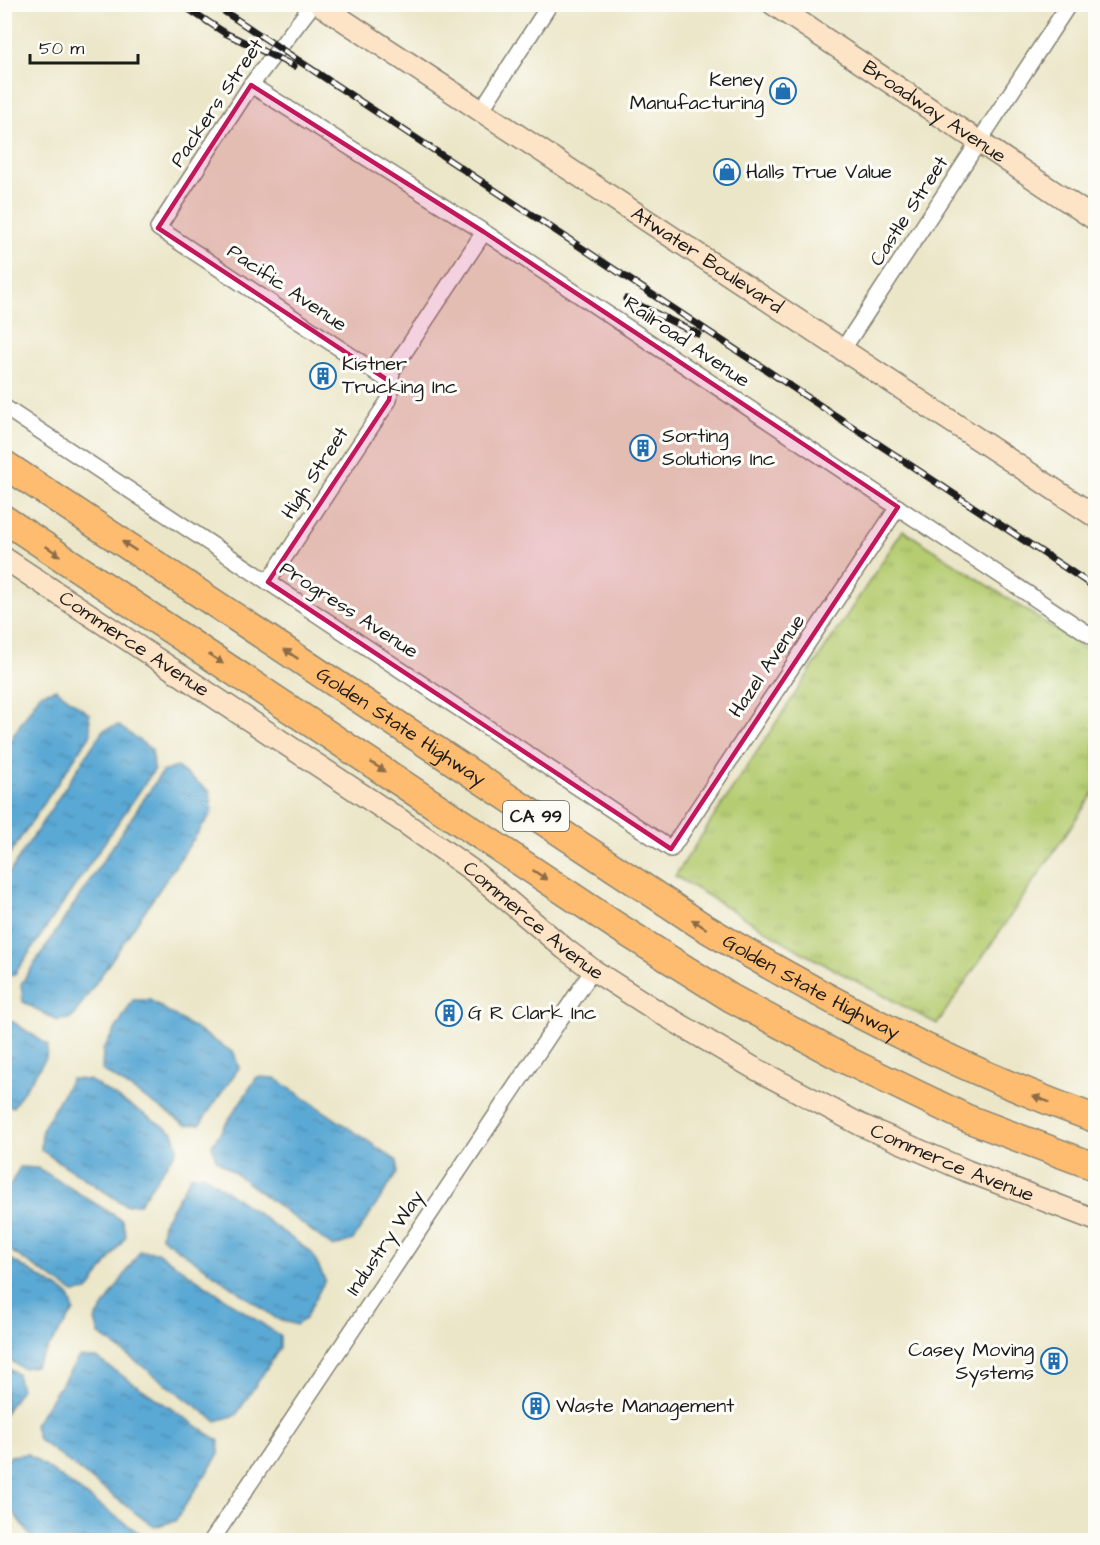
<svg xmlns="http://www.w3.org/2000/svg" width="1100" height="1545" font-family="'Architects Daughter',sans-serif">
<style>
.grass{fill:url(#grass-tufts);stroke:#687446;stroke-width:1.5}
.water{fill:url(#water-ripples);stroke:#3b6278;stroke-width:1.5}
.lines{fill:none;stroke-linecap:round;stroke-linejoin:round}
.street-casing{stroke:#848172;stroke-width:18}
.secondary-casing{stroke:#848172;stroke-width:24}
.highway-casing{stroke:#848172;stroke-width:30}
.street{stroke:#fff;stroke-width:15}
.secondary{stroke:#fee4c6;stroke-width:21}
.highway{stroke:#fdbc70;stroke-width:27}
.rail-casing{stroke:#1c1c1c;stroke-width:7}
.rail{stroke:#fdfcf7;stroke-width:4.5;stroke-dasharray:14;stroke-linecap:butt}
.oneway{fill:#8c6c46}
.marked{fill:#c2185b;fill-opacity:0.2;stroke:#c2185b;stroke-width:4.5;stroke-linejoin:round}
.labels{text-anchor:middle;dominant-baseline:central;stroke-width:6;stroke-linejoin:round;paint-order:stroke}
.shield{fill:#fdfcf7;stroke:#605f5e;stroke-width:1.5}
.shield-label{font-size:18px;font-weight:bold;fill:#1c1c1c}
.poi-label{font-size:20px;fill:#1c1c1c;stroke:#fdfcf7;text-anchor:start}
.street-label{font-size:20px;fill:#1c1c1c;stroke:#fdfcf7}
</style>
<defs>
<pattern id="grass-tufts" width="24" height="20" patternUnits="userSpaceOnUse" patternTransform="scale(1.5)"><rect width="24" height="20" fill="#b5cc71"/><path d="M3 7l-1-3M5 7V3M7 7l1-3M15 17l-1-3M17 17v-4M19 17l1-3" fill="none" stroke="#9baf61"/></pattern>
<pattern id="water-ripples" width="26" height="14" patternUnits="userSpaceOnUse" patternTransform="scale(1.5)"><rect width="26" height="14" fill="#5aa8d4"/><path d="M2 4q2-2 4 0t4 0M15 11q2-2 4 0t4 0" fill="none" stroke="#4a88ab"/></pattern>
</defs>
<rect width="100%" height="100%" fill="#fdfcf7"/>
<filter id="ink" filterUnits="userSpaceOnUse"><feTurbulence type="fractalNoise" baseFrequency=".0167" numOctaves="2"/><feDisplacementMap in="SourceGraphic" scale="12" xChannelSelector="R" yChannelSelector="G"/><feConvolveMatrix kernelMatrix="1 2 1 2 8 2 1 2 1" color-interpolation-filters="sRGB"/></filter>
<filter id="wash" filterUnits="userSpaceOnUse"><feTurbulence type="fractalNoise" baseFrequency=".008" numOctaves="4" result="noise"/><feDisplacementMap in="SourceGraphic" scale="24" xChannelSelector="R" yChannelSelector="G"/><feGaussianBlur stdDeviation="1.35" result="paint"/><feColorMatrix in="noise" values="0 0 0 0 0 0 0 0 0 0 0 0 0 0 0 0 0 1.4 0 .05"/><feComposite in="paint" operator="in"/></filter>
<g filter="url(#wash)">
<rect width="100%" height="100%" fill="#ebe6c8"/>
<polygon class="grass" points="903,530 1095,655 1095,791 937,1024 805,954 675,876"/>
<g class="water">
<polygon points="56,689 89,714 91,734 5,861 5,748 40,694"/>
<polygon points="118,725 152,750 154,770 14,975 5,977 5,879 103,730"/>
<polygon points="177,767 210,792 212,812 72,1018 58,1021 23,1002 21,984 162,772"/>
<polygon points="133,1000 150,1000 234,1053 239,1068 200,1124 186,1125 102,1070 103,1050"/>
<polygon points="4,1016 48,1045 46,1058 13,1107 5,1106"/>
<polygon points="257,1077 275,1078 397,1161 397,1173 353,1240 333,1247 216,1159 212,1145"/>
<polygon points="71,1079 89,1080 173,1132 178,1148 139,1204 125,1205 41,1150 42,1130"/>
<polygon points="20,1167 38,1168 122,1220 126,1236 88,1291 74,1293 5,1247 5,1194"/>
<polygon points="203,1174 312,1253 325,1280 305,1319 296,1325 277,1319 161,1237 163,1223 191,1176"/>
<polygon points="140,1251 157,1252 280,1336 280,1348 236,1415 216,1421 99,1334 95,1320"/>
<polygon points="4,1255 69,1295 74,1311 35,1366 22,1368 5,1357"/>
<polygon points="79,1357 96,1358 219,1441 219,1454 175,1521 154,1527 38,1439 34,1425"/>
<polygon points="5,1366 17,1374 21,1389 5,1413"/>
<polygon points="28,1454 139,1533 145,1540 33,1540 5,1501 5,1466 10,1456"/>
</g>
</g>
<g filter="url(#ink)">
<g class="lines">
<defs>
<g id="street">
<polyline points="313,4 251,85 158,228 392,383"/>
<polyline points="251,85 484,232 1096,639"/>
<polyline points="480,112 550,4"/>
<polyline points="843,349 1069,4"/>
<polyline points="4,407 671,849 898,507"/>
<polyline points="268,582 389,400 392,371 484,232"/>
<polyline points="212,1540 593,970"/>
</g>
<g id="secondary">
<path id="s1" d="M319 4 1096 517"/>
<path id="s2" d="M773 4 1096 220"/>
<path id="s3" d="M4 558 402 821 473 871 565 949 593 970 657 1011 752 1067 861 1125 967 1171 1096 1220"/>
</g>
<g id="highway">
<path id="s4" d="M4 464 702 926C829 1002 956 1068 1096 1119"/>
<polyline points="4,519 618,927 731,998 850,1062 966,1118 1096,1167"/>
</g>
</defs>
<use href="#street" class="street-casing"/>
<use href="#secondary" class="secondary-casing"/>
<use href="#highway" class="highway-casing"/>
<use href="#street" class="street"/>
<use href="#secondary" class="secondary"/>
<use href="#highway" class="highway"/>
<defs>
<g id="rail">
<polyline points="181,4 225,33 294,66"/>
<polyline points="213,4 1096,588"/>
<polyline points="626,299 698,334"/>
</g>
</defs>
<use href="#rail" class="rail-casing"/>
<use href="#rail" class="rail"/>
</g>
<defs><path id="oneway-solid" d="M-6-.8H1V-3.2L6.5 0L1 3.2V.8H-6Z" transform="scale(1.5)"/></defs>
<g class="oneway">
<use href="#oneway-solid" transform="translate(129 546) rotate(-146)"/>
<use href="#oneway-solid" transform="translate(53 551) rotate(34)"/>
<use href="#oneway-solid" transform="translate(291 654) rotate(-146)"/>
<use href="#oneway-solid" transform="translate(216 659) rotate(34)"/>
<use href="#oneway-solid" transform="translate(378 767) rotate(34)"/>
<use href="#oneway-solid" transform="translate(540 875) rotate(34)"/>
<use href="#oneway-solid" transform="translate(699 924) rotate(-147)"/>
<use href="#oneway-solid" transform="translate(1041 1099) rotate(-160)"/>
</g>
</g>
<path class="marked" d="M251 85 484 232 898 507 671 849 268 582 389 400 392 383 158 228Z"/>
<defs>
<symbol id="shop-ring" viewBox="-11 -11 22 22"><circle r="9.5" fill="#fdfcf7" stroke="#1f6fb2" stroke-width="1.5"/><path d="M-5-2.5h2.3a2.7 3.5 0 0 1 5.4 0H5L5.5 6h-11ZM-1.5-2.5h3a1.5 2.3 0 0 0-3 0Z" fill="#1f6fb2"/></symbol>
<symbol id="building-ring" viewBox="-11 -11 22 22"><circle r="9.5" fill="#fdfcf7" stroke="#1f6fb2" stroke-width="1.5"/><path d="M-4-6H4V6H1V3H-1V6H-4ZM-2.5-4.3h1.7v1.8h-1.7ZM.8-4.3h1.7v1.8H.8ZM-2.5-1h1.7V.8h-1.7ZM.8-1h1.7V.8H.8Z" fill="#1f6fb2"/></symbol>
</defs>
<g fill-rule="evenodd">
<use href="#shop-ring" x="768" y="76" width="30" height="30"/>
<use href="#shop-ring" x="712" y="157" width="30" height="30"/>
<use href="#building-ring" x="308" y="361" width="30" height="30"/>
<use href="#building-ring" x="628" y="433" width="30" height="30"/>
<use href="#building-ring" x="434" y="998" width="30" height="30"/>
<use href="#building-ring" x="1039" y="1346" width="30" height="30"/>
<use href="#building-ring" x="521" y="1391" width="30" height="30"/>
</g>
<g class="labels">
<rect class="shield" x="503" y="801" width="66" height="30" rx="4.5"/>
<g class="shield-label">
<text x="536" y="816">CA 99</text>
</g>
<g class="poi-label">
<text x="764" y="80" text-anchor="end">Keney<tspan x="764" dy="23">Manufacturing</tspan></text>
<text x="746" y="172">Halls True Value</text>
<text x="342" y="364">Kistner<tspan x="342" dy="23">Trucking Inc</tspan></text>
<text x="662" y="436">Sorting<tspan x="662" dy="23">Solutions Inc</tspan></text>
<text x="468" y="1013">G R Clark Inc</text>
<text x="1034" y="1350" text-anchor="end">Casey Moving<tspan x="1034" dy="23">Systems</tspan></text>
<text x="556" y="1406">Waste Management</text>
</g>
<g class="street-label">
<text transform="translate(217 103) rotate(-56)">Packers Street</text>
<text stroke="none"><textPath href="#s2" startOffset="194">Broadway Avenue</textPath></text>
<text transform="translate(909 211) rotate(-57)">Castle Street</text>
<text stroke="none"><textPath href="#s1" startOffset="465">Atwater Boulevard</textPath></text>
<text transform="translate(287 288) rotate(34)">Pacific Avenue</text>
<text transform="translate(687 342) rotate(34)">Railroad Avenue</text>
<text transform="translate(315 473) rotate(-57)">High Street</text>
<text transform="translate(349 610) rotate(33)">Progress Avenue</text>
<text stroke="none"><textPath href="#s3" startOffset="156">Commerce Avenue</textPath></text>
<text transform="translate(767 666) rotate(-56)">Hazel Avenue</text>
<text stroke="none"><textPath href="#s4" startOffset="476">Golden State Highway</textPath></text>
<text stroke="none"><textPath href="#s3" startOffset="642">Commerce Avenue</textPath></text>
<text stroke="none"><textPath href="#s4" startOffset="962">Golden State Highway</textPath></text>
<text stroke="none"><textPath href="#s3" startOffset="1128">Commerce Avenue</textPath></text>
<text transform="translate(385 1243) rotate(-56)">Industry Way</text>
</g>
</g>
<rect width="1100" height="1545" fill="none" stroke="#fdfcf7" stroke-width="24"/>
<path d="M30 54v9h108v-9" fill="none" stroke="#1c1c1c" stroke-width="3"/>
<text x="39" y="54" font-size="18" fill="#1c1c1c" stroke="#fdfcf7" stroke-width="4.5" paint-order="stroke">50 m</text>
</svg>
